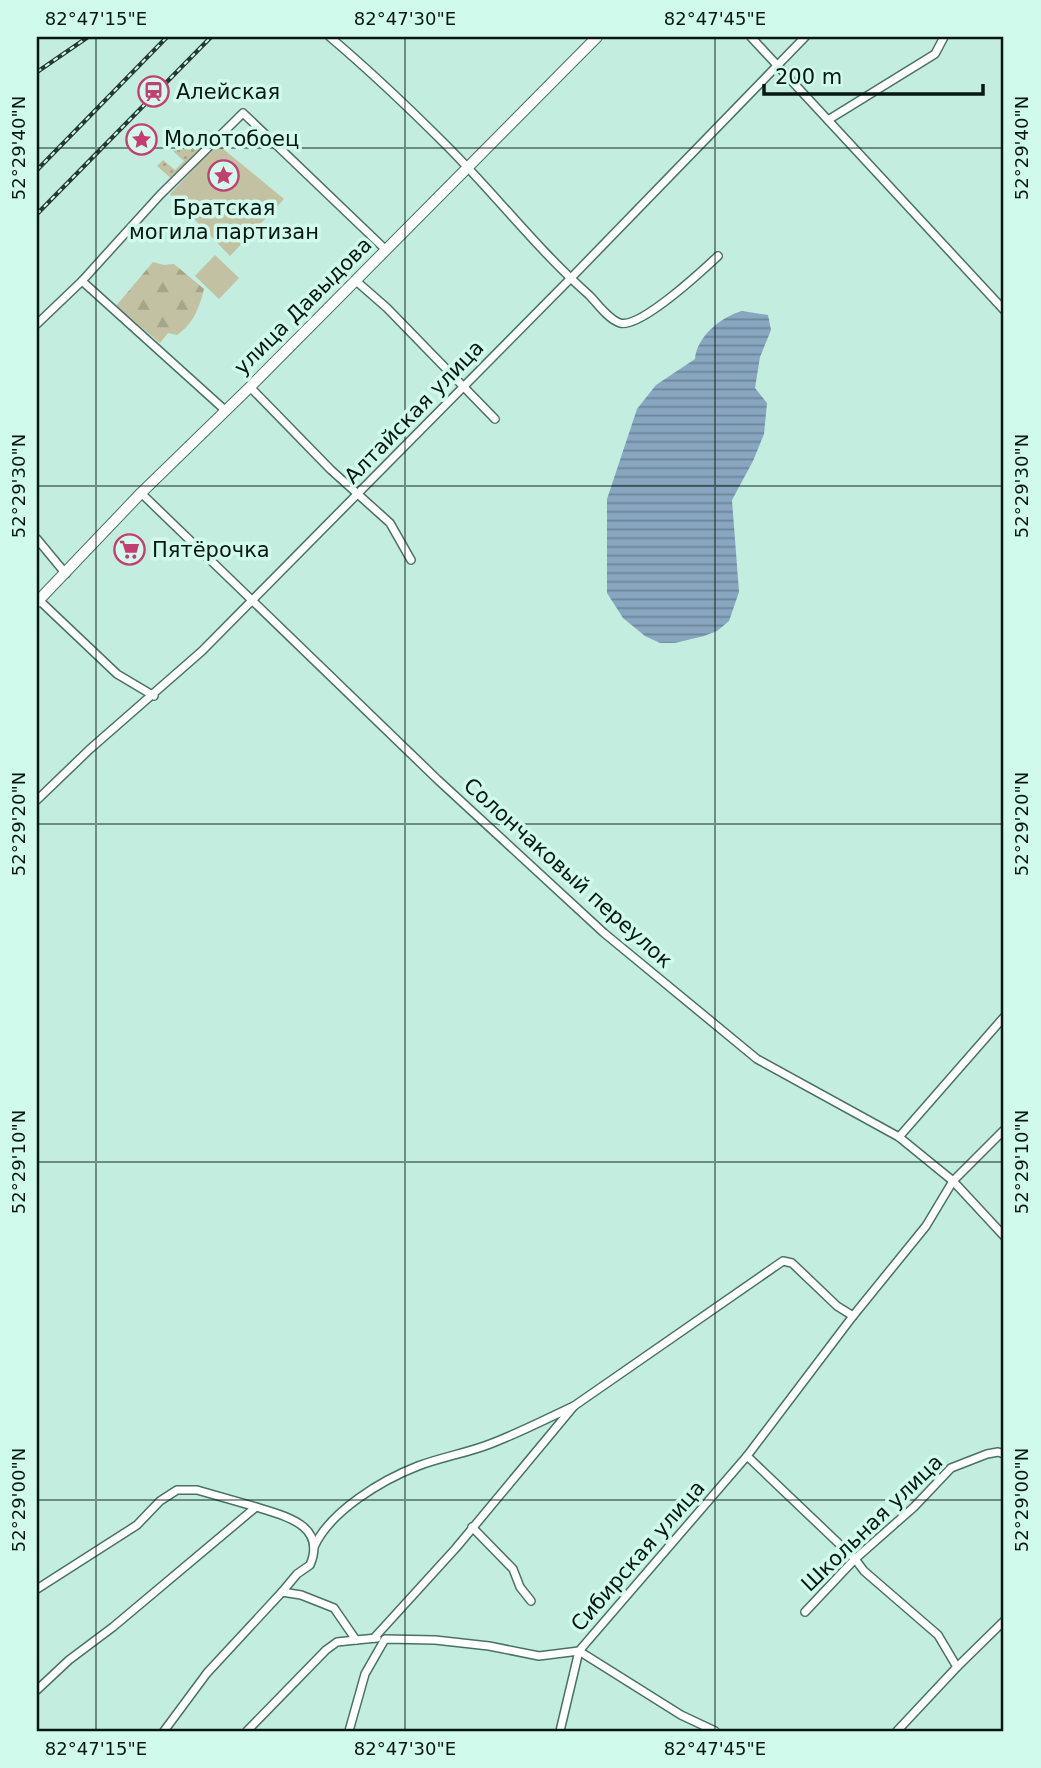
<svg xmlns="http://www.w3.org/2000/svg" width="1041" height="1768" font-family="'DejaVu Sans',sans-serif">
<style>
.grass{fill:url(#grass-dots)}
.forest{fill:url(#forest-firs)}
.park{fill:#c2c1a2}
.water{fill:url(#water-rules)}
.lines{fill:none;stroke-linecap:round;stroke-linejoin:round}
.minor-casing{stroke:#4a7165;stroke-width:10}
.secondary-casing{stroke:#4a7165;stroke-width:12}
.minor{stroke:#fff;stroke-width:7}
.secondary{stroke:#fff;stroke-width:10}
.rail-casing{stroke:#253933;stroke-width:4.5}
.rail{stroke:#cffaec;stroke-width:2;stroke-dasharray:5;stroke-linecap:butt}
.ticks{fill:none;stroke:#071712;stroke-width:2;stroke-opacity:0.45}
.labels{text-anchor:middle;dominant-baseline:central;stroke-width:7;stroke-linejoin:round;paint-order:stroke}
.poi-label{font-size:21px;fill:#071712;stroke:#cffaec;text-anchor:start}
.street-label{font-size:21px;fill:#071712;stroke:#cffaec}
.neatline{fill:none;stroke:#071712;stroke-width:2.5}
.ticks-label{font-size:18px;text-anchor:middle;fill:#071712}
</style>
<defs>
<pattern id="grass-dots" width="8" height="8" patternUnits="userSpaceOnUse" patternTransform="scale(1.75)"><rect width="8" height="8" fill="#c2c1a2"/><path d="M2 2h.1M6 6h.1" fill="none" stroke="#a5a58a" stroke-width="1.8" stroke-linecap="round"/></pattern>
<pattern id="forest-firs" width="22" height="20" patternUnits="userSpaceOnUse" patternTransform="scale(1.75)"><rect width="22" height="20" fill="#c2c1a2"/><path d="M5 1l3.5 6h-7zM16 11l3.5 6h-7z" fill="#a5a58a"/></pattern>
<pattern id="water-rules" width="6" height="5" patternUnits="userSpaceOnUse" patternTransform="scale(1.75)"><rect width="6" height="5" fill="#88a6bf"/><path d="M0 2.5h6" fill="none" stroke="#6d869a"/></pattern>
</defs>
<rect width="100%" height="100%" fill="#c2eddf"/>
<polygon class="grass" points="207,130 217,133 172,179 157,166 163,160 175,170 184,161 173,151 200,146 198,139"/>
<path class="forest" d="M153 262 164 265 174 264 204 289C199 308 194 323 177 335L168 333 160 343 116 306Z"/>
<g class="park">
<polygon points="217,144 284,199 230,256 170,194"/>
<polygon points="215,255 239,278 219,299 195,276"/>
</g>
<path class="water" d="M742 311 768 315 771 330 760 357 755 388 767 403 764 434 753 461 732 500 739 592 729 621 717 631 704 636 675 643H660L645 636 623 618 607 593V499L637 409 656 385 695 359C697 336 721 317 742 311Z"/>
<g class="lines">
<defs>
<g id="minor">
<path d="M330 37C370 71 409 108 446 145 495 194 537 249 589 295 598 304 608 319 620 323 640 329 703 270 718 256"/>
<polyline points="751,37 1004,310"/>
<polyline points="828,120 935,54 944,37"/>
<polyline points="355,280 387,308 495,419"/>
<polyline points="82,281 226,411"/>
<polyline points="37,324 82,281 160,195 243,113 385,249"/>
<polyline points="250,387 331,470 390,523 411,560"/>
<polyline points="141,493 438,780 604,933 757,1059 899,1137 953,1181 1004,1236"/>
<polyline points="37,539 66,574"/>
<polyline points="39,600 117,674 154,696"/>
<polyline points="37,800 90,749 202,651 570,279 805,37"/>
<polyline points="899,1137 1004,1017"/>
<polyline points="574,1406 783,1261 792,1263 837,1306 853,1316"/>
<polyline points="747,1456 855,1559 864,1571 938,1635 957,1667"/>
<path d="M256 1507C285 1516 327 1525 310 1565L297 1574 282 1592 301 1595 334 1608 356 1640 377 1638"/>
<polyline points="472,1527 513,1569 520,1587 531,1601"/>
<path d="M314 1547C330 1511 382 1480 418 1466 442 1457 467 1453 490 1444 519 1433 546 1419 574 1406L456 1548 374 1638"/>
<polyline points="37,1589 137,1525 160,1501 177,1490 197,1490 256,1507 113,1627 69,1660 37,1690"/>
<polyline points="805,1612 855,1559 914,1507 951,1468 987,1454 998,1452 1004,1454"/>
<polyline points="164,1731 207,1673 282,1592"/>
<polyline points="247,1731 326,1650 337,1642 356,1640"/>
<polyline points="349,1731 365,1674 385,1639 435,1640 489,1646 539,1656 579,1651 747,1456 853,1316 926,1226 953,1181 1004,1130"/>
<polyline points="560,1731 579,1651 681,1715 715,1731"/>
<polyline points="897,1731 957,1667 1004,1621"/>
</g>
<polyline id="secondary" points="37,602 141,493 250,387 597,37"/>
</defs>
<use href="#minor" class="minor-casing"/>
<use href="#secondary" class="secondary-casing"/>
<use href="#minor" class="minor"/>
<use href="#secondary" class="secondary"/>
<defs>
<g id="rail">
<polyline points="37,72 88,37"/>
<polyline points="37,170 167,37"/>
<polyline points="37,214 211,37"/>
</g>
</defs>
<use href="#rail" class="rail-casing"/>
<use href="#rail" class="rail"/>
</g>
<path class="ticks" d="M96 37V1731M405 37V1731M715 37V1731M37 148H1004M37 486H1004M37 824H1004M37 1162H1004M37 1500H1004"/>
<defs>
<symbol id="station-ring" viewBox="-11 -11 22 22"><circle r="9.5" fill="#cffaec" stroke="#c83d71" stroke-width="1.5"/><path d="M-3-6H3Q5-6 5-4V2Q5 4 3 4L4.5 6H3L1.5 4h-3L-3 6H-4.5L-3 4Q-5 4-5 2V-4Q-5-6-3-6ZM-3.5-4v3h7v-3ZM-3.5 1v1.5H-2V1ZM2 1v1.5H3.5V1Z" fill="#c83d71"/></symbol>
<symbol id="sight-ring" viewBox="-11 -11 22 22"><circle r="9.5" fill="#cffaec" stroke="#c83d71" stroke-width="1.5"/><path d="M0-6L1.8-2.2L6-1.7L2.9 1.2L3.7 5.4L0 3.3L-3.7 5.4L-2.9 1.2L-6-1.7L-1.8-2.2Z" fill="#c83d71"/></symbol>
<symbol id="supermarket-ring" viewBox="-11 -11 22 22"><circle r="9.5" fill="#cffaec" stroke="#c83d71" stroke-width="1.5"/><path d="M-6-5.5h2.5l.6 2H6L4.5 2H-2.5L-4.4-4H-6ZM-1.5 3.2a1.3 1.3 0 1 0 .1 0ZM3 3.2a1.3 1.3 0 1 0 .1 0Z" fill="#c83d71"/></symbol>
</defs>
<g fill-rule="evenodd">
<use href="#station-ring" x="136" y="74" width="35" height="35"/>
<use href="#sight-ring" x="124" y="122" width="35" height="35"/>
<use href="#sight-ring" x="206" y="158" width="35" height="35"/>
<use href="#supermarket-ring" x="112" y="532" width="35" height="35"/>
</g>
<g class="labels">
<g class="poi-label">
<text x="176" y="92">Алейская</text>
<text x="164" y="139">Молотобоец</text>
<text x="224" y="208" text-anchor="middle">Братская<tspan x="224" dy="24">могила партизан</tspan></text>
<text x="152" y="550">Пятёрочка</text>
</g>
<g class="street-label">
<text transform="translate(303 306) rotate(-45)">улица Давыдова</text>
<text transform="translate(414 412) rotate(-46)">Алтайская улица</text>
<text transform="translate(568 873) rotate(42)">Солончаковый переулок</text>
<text transform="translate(872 1523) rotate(-44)">Школьная улица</text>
<text transform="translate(638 1556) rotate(-49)">Сибирская улица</text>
</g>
</g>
<rect width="1041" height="1768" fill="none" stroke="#cffaec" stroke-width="77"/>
<path d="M764 84v10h219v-10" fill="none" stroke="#071712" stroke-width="3.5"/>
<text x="775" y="84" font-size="21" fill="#071712" stroke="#cffaec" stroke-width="5" paint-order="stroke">200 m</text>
<rect x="38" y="38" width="964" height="1692" class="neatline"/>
<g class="ticks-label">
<text x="96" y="25">82°47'15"E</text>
<text x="405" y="25">82°47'30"E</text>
<text x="715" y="25">82°47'45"E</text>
<text transform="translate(19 148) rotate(-90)" y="6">52°29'40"N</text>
<text transform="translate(1022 148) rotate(-90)" y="6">52°29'40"N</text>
<text transform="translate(19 486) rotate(-90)" y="6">52°29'30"N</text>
<text transform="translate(1022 486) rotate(-90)" y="6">52°29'30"N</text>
<text transform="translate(19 824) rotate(-90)" y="6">52°29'20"N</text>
<text transform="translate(1022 824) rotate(-90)" y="6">52°29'20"N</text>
<text transform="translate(19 1162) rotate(-90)" y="6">52°29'10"N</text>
<text transform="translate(1022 1162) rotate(-90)" y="6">52°29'10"N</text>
<text transform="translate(19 1500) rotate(-90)" y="6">52°29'00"N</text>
<text transform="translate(1022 1500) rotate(-90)" y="6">52°29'00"N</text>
<text x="96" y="1755">82°47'15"E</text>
<text x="405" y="1755">82°47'30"E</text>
<text x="715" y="1755">82°47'45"E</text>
</g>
</svg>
